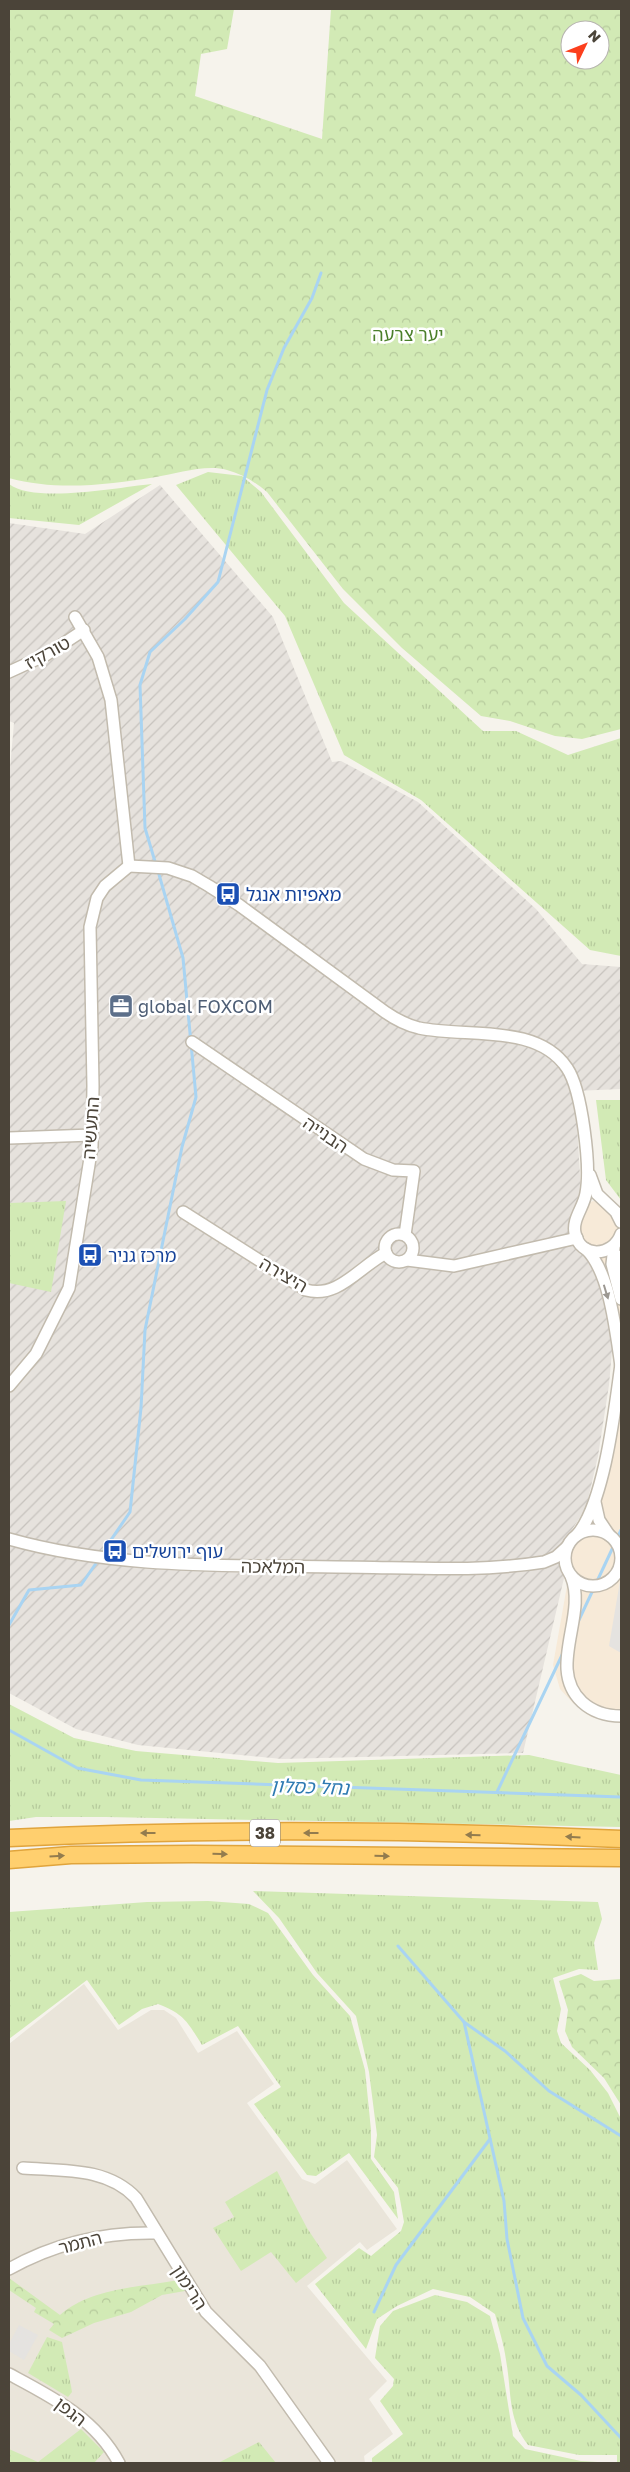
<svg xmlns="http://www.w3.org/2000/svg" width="630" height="2472" font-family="'Golos Text','Noto Sans Hebrew',sans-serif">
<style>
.residential{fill:#eae5da}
.commercial{fill:#f7ead8}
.industrial{fill:url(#industrial-furrows)}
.grass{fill:url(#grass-tufts)}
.forest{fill:url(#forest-crowns);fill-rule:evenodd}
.parking{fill:#e5e3e0}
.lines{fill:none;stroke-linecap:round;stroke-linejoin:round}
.stream{stroke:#a9d4f2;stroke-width:3}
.minor-casing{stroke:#c2bbae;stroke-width:14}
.highway-casing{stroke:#e0a43c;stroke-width:19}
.minor{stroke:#fff;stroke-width:11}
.highway{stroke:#ffcf6e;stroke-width:16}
.oneway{fill:#9c9892}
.oneway2{fill:#937c4e}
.labels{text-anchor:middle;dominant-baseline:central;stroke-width:5;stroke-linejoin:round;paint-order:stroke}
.shield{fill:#fff;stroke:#817c74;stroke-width:1}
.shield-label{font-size:16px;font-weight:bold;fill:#4b4439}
.park-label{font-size:18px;fill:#4a7f2a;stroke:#fff}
.street-label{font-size:18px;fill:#4b4439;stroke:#fff}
.transit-label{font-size:18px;fill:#164399;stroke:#fff;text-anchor:start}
.service-label{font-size:18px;fill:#4e5e75;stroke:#fff;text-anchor:start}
.water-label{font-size:19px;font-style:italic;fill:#2e7ab2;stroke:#fff}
</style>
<defs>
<pattern id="industrial-furrows" width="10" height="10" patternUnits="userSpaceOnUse" patternTransform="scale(1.25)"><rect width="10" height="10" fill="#e6e2dd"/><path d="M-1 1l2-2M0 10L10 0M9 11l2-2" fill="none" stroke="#c7c3be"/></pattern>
<pattern id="grass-tufts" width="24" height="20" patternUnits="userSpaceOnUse" patternTransform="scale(1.25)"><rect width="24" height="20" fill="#d2eab5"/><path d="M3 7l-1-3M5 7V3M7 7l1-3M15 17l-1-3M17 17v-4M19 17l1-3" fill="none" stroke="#b6ca9c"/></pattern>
<pattern id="forest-crowns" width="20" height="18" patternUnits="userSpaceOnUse" patternTransform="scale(1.25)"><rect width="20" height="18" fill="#d2eab5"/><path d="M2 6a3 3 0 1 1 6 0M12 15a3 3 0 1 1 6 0" fill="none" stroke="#b6ca9c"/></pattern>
</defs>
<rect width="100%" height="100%" fill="#f6f3ec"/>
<polygon class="residential" points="84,1984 118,2030 151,2010 164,2010 176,2018 198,2053 237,2031 274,2084 247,2103 302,2179 315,2184 347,2160 397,2229 367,2250 360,2242 307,2286 387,2381 369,2399 393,2434 364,2456 365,2463 9,2463 9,2044"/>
<polygon class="commercial" points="593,1201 615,1206 621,1213 621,1722 591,1717 573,1703 560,1689 553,1665 568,1580 562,1548 588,1510 604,1449 613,1391 615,1350 606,1299 590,1257 575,1236 582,1206"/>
<polygon class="industrial" points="160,485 273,617 332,762 341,761 418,802 536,909 582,964 621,967 621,1089 575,1091 581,1193 571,1233 588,1259 605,1299 613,1339 609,1385 598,1456 586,1508 558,1551 564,1578 523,1753 282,1759 138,1745 76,1729 9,1693 9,780 14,723 9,721 9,523 85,534"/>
<g class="grass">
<polygon points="208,472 242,476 261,492 344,603 483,731 516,731 568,755 621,738 621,956 590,950 421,800 344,755 285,616 176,485"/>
<path d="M9 484C35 504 119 487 152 484L79 525 9 518Z"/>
<polygon points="596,1100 621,1100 621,1200 606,1180"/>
<polygon points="66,1201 51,1292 9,1283 9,1203"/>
<polygon points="9,1704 74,1738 136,1751 278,1763 529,1755 621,1775 621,1827 106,1817 36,1817 9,1821"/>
<path d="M253 1891 598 1902 602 1919 594 1943 598 1970 579 1969 553 1978 561 2009 557 2031 561 2043 590 2070 608 2093 621 2119V2463H617V2455H579L528 2445C507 2418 512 2392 506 2360 504 2345 499 2329 495 2314L470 2297 433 2289 397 2306 377 2319 366 2349 315 2284 359 2248 371 2256 401 2231 404 2222 398 2188 374 2157 377 2135 369 2072 356 2016 317 1973 279 1918Z"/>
<path d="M208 1901 249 1904 268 1913 313 1975 350 2016 365 2070 371 2130V2159L394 2192 398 2219 349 2153 316 2176 307 2175 254 2104 281 2087 238 2026 202 2045C187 2021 184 2014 158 2004L142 2009 119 2025 87 1980 9 2039V1912L147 1902Z"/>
<polygon points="277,2171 307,2228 327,2258 296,2283 271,2252 241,2271 213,2228 234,2217 225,2202"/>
<polygon points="435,2295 467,2302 490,2316 500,2354 513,2436 525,2449 581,2461 614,2463 372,2463 372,2458 403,2434 380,2401 393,2386 394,2379 375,2358 380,2326 393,2311"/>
<polygon points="47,2337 62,2342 71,2386 72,2392 68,2397 28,2373"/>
<polygon points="81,2429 104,2452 94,2463 9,2463 9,2449 38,2462"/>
<polygon points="259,2442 276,2463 218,2463"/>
</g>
<g class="forest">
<path d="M9 9H234L227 49 201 54 195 96 322 139 331 9H621V729L582 739 555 736 510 721 481 716 402 648 343 589 267 492C255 482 242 474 227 470 205 464 177 474 156 477 107 485 56 491 9 478ZM570 30H600V60H570Z"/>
<polygon points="581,1974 594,1981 621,1979 621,2105 604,2078 572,2047 565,2031 568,2010 559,1981"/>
<path d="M9 2278 60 2315C90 2288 141 2287 179 2280L185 2291 162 2295 131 2312 94 2323 62 2338 49 2330 54 2324 34 2312 36 2308 9 2290Z"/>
</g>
<g class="parking">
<polygon points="620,1581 621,1581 621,1653 609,1646"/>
<polygon points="19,2325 38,2335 24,2360 9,2351 9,2344"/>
</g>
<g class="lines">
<g class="stream">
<polyline points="156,865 145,828 140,685 150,652 185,619 218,582 267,390 284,348 312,298 321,273"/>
<polyline points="102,1553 130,1512 141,1408 145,1330 182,1147 196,1097 183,958 158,871"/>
<polyline points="578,1622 621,1530"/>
<polyline points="9,1625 29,1590 81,1585 99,1559"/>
<polyline points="9,1730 77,1768 141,1780 621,1797"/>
<polyline points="497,1792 563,1653"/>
<polyline points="398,1946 464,2022 505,2051 549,2091 621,2136"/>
<polyline points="464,2022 504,2201 507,2239 523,2318 547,2366 581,2395 621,2438"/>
<polyline points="374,2312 396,2265 490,2139"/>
</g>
<defs>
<g id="minor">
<polyline points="75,617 98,657 111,700 129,866"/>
<polyline points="9,672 46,655 84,630"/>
<path d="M129 866 168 868 192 876 209 886 239 905 385 1012C395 1019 407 1025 419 1028 466 1038 537 1023 567 1068 582 1090 591 1167 586 1193 584 1207 572 1219 575 1233 580 1259 613 1257 621 1234"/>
<polyline points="192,1042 364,1159 393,1170 414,1171 405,1235"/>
<polyline points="9,1138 92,1135"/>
<polyline points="590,1175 597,1194 616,1212 621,1222"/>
<path d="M183 1212 306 1290C338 1299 359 1267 386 1253"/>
<circle cx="399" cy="1248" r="14"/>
<polyline points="614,1247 612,1264 621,1299"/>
<path d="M586 1249C610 1272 616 1333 621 1366"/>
<polyline points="407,1260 454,1266 577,1238"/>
<polyline points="616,1274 616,1265 621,1256"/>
<polyline points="9,1386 36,1354 69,1288 92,1146 93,1086 90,927 97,898 105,886 129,866"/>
<polyline points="595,1502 599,1520 609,1535"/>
<circle cx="593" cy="1558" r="28"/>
<path d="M577 1535C605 1502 615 1407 621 1364"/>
<path d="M9 1539C115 1569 227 1565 336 1567 406 1567 475 1573 544 1562L556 1557 567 1547"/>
<path d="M571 1576C588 1616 546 1668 582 1702 593 1712 607 1716 621 1716"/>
<path d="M23 2168C62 2171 107 2167 136 2198L206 2312 260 2366 329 2463"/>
<path d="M9 2269C55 2243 103 2232 156 2233"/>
<path d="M9 2374C52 2397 95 2418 119 2463"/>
</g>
<g id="highway">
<path d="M9 1838C212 1828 418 1830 621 1839"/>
<polyline points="9,1860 71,1855 193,1854 621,1858"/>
</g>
</defs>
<use href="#minor" class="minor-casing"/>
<use href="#highway" class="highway-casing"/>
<use href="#minor" class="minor"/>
<use href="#highway" class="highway"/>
</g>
<defs><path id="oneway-solid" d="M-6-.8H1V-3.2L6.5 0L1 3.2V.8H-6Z" transform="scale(1.25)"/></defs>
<use class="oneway" href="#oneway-solid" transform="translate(606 1292) rotate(73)"/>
<g class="oneway2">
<use href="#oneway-solid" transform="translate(148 1833) rotate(180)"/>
<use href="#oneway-solid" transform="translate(311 1833) rotate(180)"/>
<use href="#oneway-solid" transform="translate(473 1835) rotate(-179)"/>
<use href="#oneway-solid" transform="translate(573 1837) rotate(-177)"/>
<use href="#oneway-solid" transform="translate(220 1854) rotate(1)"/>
<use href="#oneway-solid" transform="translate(57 1856) rotate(-4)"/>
<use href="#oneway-solid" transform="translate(382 1856) rotate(1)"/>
</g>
<defs>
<symbol id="bus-square" viewBox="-11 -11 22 22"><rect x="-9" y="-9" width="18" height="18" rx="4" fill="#1a4fb4" stroke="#fff"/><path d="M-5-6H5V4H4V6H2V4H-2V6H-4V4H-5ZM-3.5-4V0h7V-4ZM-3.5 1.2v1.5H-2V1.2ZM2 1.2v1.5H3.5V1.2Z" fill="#fff"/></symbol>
<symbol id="office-square" viewBox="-11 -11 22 22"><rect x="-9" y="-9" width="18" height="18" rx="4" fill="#5c6f8a" stroke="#fff"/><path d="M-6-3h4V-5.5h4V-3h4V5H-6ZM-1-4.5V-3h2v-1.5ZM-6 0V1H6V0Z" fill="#fff"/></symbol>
</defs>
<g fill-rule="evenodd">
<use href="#bus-square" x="214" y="880" width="28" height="28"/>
<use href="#office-square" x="107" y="992" width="28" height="28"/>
<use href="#bus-square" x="76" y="1241" width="28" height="28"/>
<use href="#bus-square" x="101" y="1537" width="28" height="28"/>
</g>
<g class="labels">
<rect class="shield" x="250" y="1819.5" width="30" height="27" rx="4"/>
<g class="shield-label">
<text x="265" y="1833">38</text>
</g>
<g class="park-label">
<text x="408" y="334">יער צרעה</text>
</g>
<g class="street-label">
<text transform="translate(47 652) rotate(-29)">טורקיז</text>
<text transform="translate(90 1128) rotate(-86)">התעשיה</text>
<text transform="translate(326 1134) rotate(34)">הבנייה</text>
<text transform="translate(284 1274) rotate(30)">היצירה</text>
<text transform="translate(273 1566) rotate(1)">המלאכה</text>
<text transform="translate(80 2242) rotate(-15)">התמר</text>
<text transform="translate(190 2287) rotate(57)">הרימון</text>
<text transform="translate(71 2411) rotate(38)">הגפן</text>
</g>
<g class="transit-label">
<text x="246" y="894">מאפיות אנגל</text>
<text x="108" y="1255">מרכז גניר</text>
<text x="132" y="1551">עוף ירושלים</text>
</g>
<g class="service-label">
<text x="138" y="1006">global FOXCOM</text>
</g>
<g class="water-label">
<text transform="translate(310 1786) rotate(2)">נחל כסלון</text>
</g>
</g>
<rect width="630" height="2472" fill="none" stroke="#4b4439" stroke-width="20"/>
<g transform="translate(585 45) rotate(47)"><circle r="24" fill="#ffffff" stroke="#b7b4b0"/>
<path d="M0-4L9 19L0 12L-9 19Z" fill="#fc3f1d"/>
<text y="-8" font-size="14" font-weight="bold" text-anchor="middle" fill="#4b4439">N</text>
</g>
</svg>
